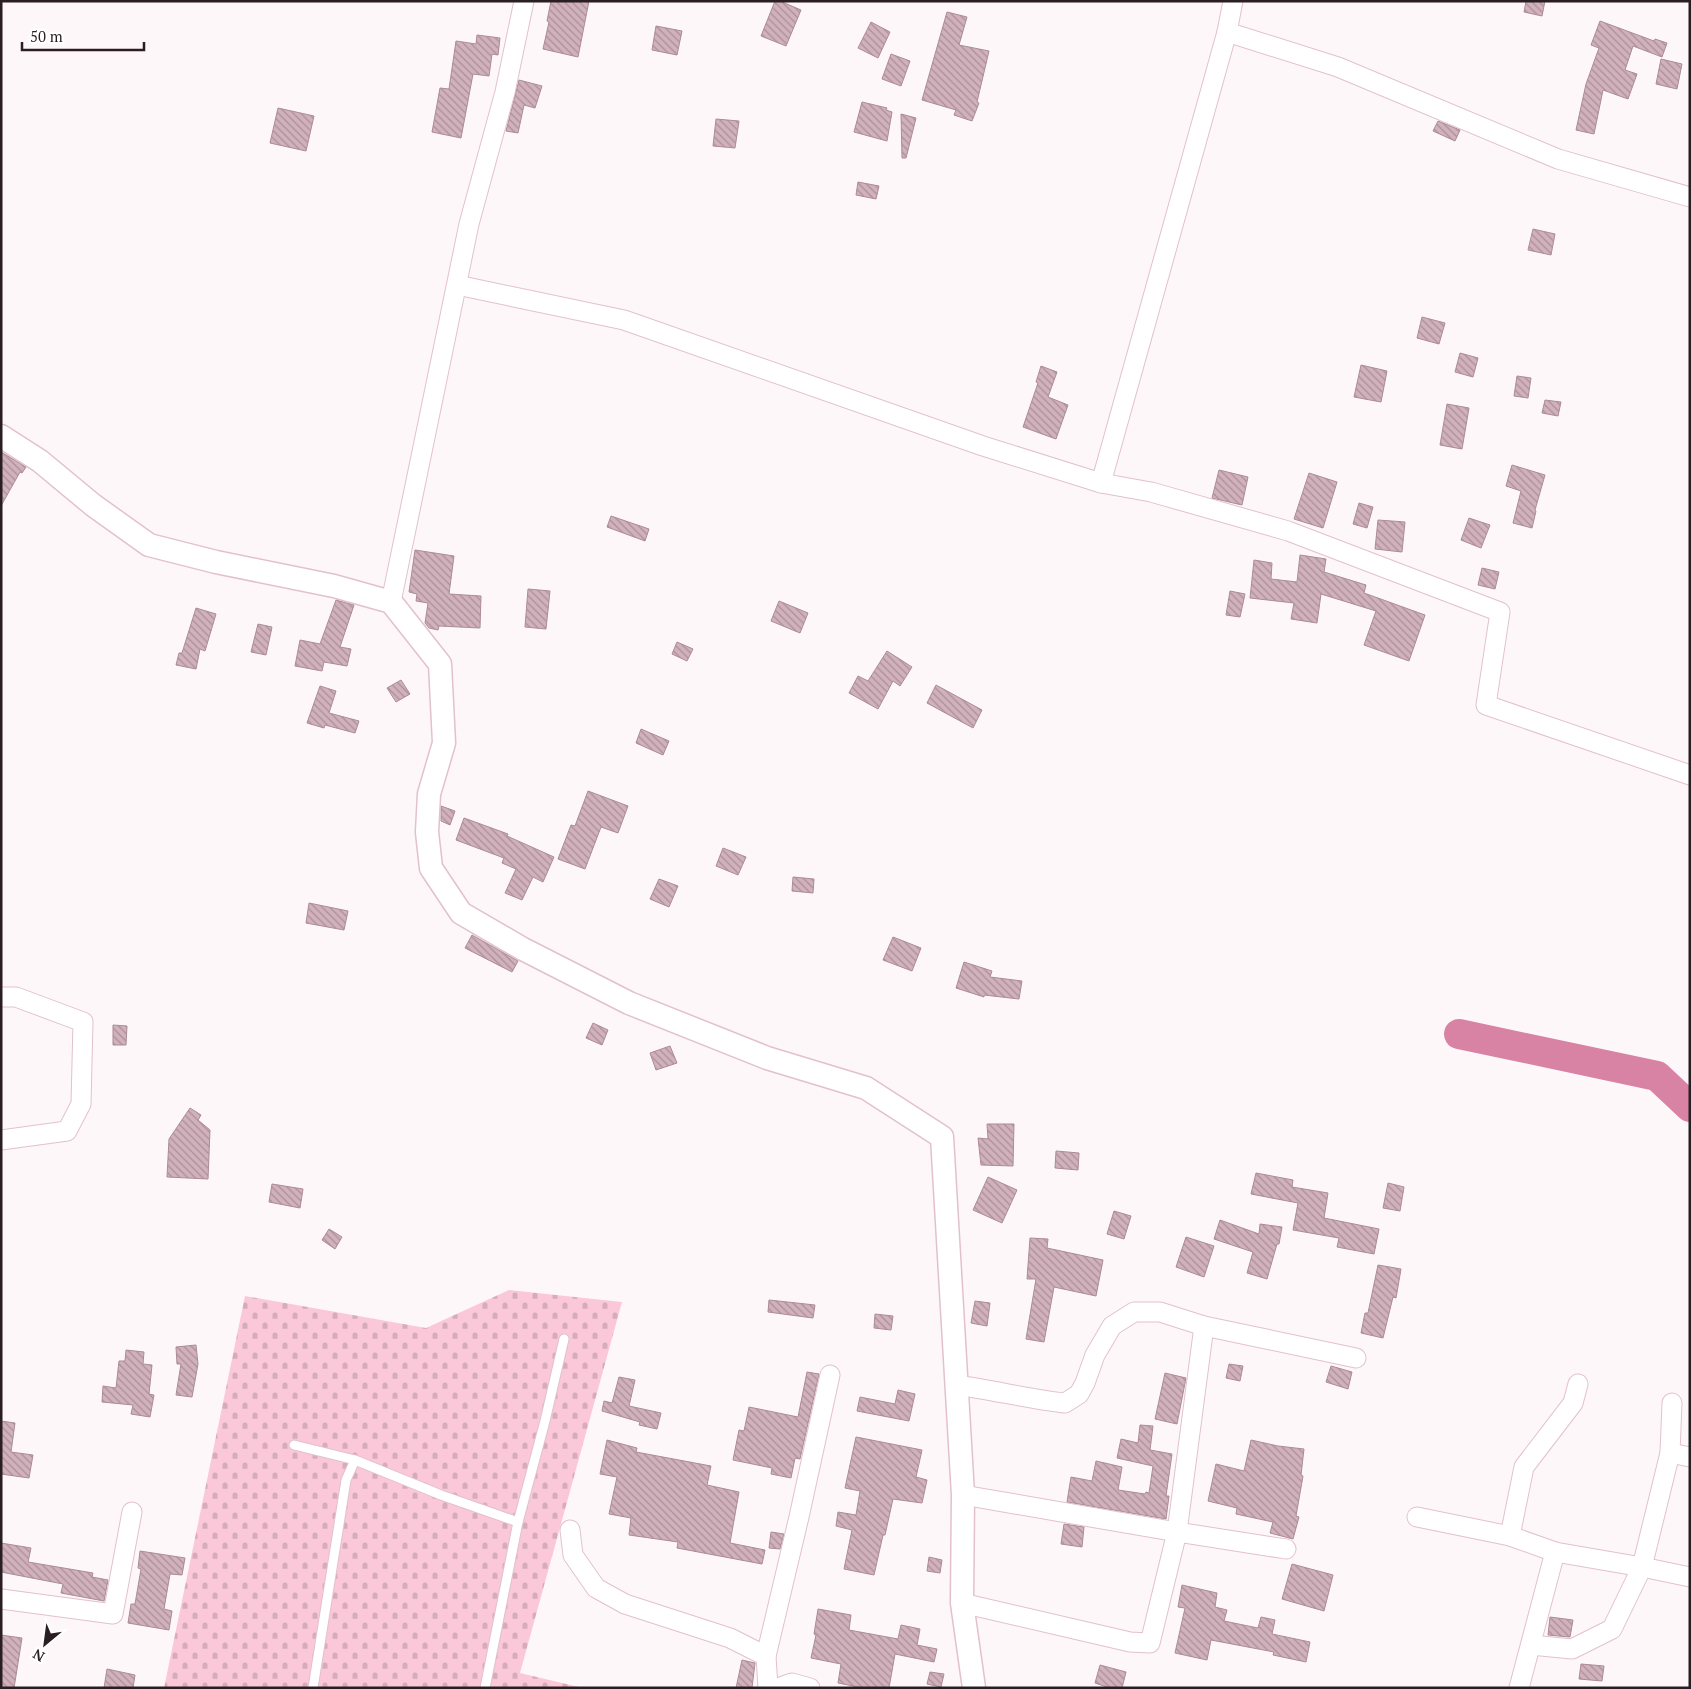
<svg xmlns="http://www.w3.org/2000/svg" width="1691" height="1689" font-family="'PT Serif',serif">
<style>
.cemetery{fill:url(#cemetery-stones)}
.lines{fill:none;stroke-linecap:round;stroke-linejoin:round}
.river{stroke:#d883a3;stroke-width:30}
.building{fill:url(#building-back-hatch);stroke:#ab8b96}
.service-casing{stroke:#e2c1cc;stroke-width:11}
.minor-casing{stroke:#e2c1cc;stroke-width:21}
.tertiary-casing{stroke:#e2c1cc;stroke-width:25}
.service{stroke:#fff;stroke-width:9}
.minor{stroke:#fff;stroke-width:19}
.tertiary{stroke:#fff;stroke-width:22}
</style>
<defs>
<pattern id="cemetery-stones" width="16" height="16" patternUnits="userSpaceOnUse" patternTransform="scale(1.25)"><rect width="16" height="16" fill="#fac8d9"/><path d="M2 7V4a2 2 0 0 1 4 0v3zM10 15v-3a2 2 0 0 1 4 0v3z" fill="#d6abba"/></pattern>
<pattern id="building-back-hatch" width="6" height="6" patternUnits="userSpaceOnUse" patternTransform="scale(1.25)"><rect width="6" height="6" fill="#d1b1bc"/><path d="M-1 5l2 2M0 0l6 6M5-1l2 2" fill="none" stroke="#aa8f98"/></pattern>
</defs>
<rect width="100%" height="100%" fill="#fef7f9"/>
<polygon class="cemetery" points="509,1290 622,1302 520,1673 583,1688 164,1688 245,1296 426,1328"/>
<g class="lines">
<polyline class="river" points="1459,1034 1657,1076 1690,1107"/>
</g>
<g class="building">
<polygon points="551,1 589,1 578,57 543,49 549,22 547,21"/>
<polygon points="775,1 780,1 801,10 786,46 761,36"/>
<polygon points="1526,1 1545,1 1542,16 1524,12"/>
<polygon points="947,12 967,17 959,45 989,51 977,102 979,103 972,121 954,115 956,110 922,100"/>
<polygon points="1600,21 1654,41 1655,39 1667,43 1662,57 1633,46 1625,70 1637,74 1628,99 1603,90 1594,134 1576,130 1586,84 1599,48 1591,45"/>
<polygon points="871,22 890,32 878,58 858,48"/>
<polygon points="656,26 682,31 677,55 652,50"/>
<polygon points="477,35 500,38 498,55 492,54 489,76 473,74 461,138 432,132 440,88 449,89 456,41 476,44"/>
<polygon points="891,54 910,61 901,86 882,79"/>
<polygon points="1661,59 1682,64 1677,89 1656,84"/>
<polygon points="519,80 542,86 535,108 524,105 518,133 506,131"/>
<polygon points="862,102 887,108 886,110 892,112 887,141 854,132"/>
<polygon points="278,108 314,116 306,151 270,143"/>
<polygon points="901,114 916,118 906,158 902,158"/>
<polygon points="716,119 739,121 735,148 713,146"/>
<polygon points="1438,121 1460,130 1455,141 1433,131"/>
<polygon points="858,182 879,186 876,199 856,195"/>
<polygon points="1533,229 1555,234 1551,255 1528,250"/>
<polygon points="1422,317 1445,323 1439,344 1417,338"/>
<polygon points="1460,353 1478,358 1473,377 1455,372"/>
<polygon points="1361,365 1387,371 1381,402 1354,397"/>
<polygon points="1041,366 1057,372 1048,397 1068,405 1056,439 1023,427 1038,383 1036,382"/>
<polygon points="1517,376 1531,378 1528,398 1514,396"/>
<polygon points="1545,400 1561,402 1558,416 1542,413"/>
<polygon points="1447,404 1469,408 1462,449 1440,445"/>
<polygon points="1,452 26,467 22,473 20,472 1,506"/>
<polygon points="1512,465 1545,475 1535,510 1536,511 1532,528 1513,523 1521,491 1506,486"/>
<polygon points="1219,470 1248,477 1242,505 1212,498"/>
<polygon points="1309,473 1337,482 1323,528 1294,519"/>
<polygon points="1359,503 1373,507 1367,528 1353,524"/>
<polygon points="611,516 649,529 645,541 607,527"/>
<polygon points="1469,518 1490,525 1481,548 1461,540"/>
<polygon points="1378,520 1405,522 1402,552 1375,549"/>
<polygon points="415,550 454,556 449,594 481,596 480,628 439,626 438,630 429,628 425,623 428,603 416,601 417,594 409,592"/>
<polygon points="1300,555 1326,559 1324,572 1366,585 1364,593 1425,615 1409,661 1364,645 1376,611 1321,594 1317,623 1291,619 1294,603 1250,598 1254,560 1272,563 1271,579 1297,582"/>
<polygon points="1482,568 1499,572 1495,589 1478,585"/>
<polygon points="528,589 550,591 546,629 525,627"/>
<polygon points="1230,591 1245,594 1240,617 1226,615"/>
<polygon points="336,600 354,605 340,647 351,649 347,666 324,662 322,671 295,666 300,640 320,644"/>
<polygon points="779,601 808,613 800,633 771,621"/>
<polygon points="196,608 216,614 205,651 200,649 196,669 176,665 179,653 182,653"/>
<polygon points="258,624 272,627 266,655 251,652"/>
<polygon points="677,642 693,649 687,661 672,654"/>
<polygon points="887,651 912,667 900,686 893,681 878,709 849,693 858,676 868,681"/>
<polygon points="401,680 410,694 396,702 387,688"/>
<polygon points="936,685 982,710 973,728 927,703"/>
<polygon points="320,686 336,691 329,713 359,721 355,733 325,725 324,728 307,723"/>
<polygon points="641,729 669,741 663,755 636,743"/>
<polygon points="588,791 628,806 618,833 601,827 585,869 558,859 571,825 575,826"/>
<polygon points="441,806 455,811 450,825 441,821"/>
<polygon points="464,818 508,834 507,836 554,857 543,882 533,877 522,900 505,893 516,869 502,863 504,858 456,840"/>
<polygon points="723,848 746,857 738,875 716,866"/>
<polygon points="793,877 814,879 813,893 792,891"/>
<polygon points="659,879 678,886 669,907 650,899"/>
<polygon points="309,903 348,911 344,930 306,923"/>
<polygon points="472,935 518,961 512,972 465,948"/>
<polygon points="893,937 921,948 912,971 883,960"/>
<polygon points="964,962 992,971 990,977 1022,981 1019,999 984,995 984,997 956,988"/>
<polygon points="593,1023 608,1030 602,1045 586,1038"/>
<polygon points="113,1025 127,1026 126,1045 113,1045"/>
<polygon points="670,1046 677,1063 656,1070 650,1053"/>
<polygon points="190,1108 201,1115 198,1120 210,1130 208,1179 167,1177 169,1139"/>
<polygon points="987,1124 1014,1124 1013,1166 981,1165 978,1138 988,1139"/>
<polygon points="1056,1151 1079,1153 1078,1170 1055,1168"/>
<polygon points="1256,1173 1293,1180 1292,1187 1328,1193 1324,1218 1379,1229 1374,1254 1337,1247 1339,1238 1293,1230 1298,1203 1251,1194"/>
<polygon points="988,1177 1017,1190 1002,1223 973,1210"/>
<polygon points="1388,1183 1404,1187 1400,1211 1383,1208"/>
<polygon points="272,1184 303,1189 300,1208 269,1202"/>
<polygon points="1114,1211 1131,1216 1124,1239 1107,1234"/>
<polygon points="1220,1220 1259,1234 1260,1224 1282,1227 1279,1244 1277,1244 1267,1279 1247,1273 1253,1252 1214,1239"/>
<polygon points="329,1229 342,1237 335,1249 322,1240"/>
<polygon points="1186,1237 1214,1246 1204,1277 1176,1267"/>
<polygon points="1030,1238 1048,1239 1047,1248 1103,1260 1096,1296 1054,1287 1044,1342 1026,1339 1036,1279 1027,1279"/>
<polygon points="1378,1265 1401,1269 1396,1298 1393,1297 1383,1338 1361,1333 1365,1313 1368,1313"/>
<polygon points="769,1300 815,1305 813,1318 768,1312"/>
<polygon points="975,1301 990,1303 987,1326 971,1323"/>
<polygon points="875,1314 893,1316 891,1330 874,1328"/>
<polygon points="196,1345 198,1364 192,1397 176,1395 181,1364 177,1364 176,1347"/>
<polygon points="126,1350 144,1352 143,1364 152,1365 149,1394 154,1395 150,1417 131,1414 133,1405 102,1402 103,1386 116,1388 119,1361 125,1361"/>
<polygon points="1229,1364 1243,1366 1240,1381 1226,1378"/>
<polygon points="1331,1366 1352,1372 1348,1389 1326,1382"/>
<polygon points="807,1372 819,1374 800,1459 795,1458 791,1478 771,1474 772,1468 733,1460 739,1430 744,1431 749,1407 798,1417"/>
<polygon points="1165,1373 1186,1378 1177,1424 1155,1419"/>
<polygon points="619,1377 635,1380 629,1406 661,1413 657,1429 639,1425 640,1422 602,1411 604,1401 612,1403"/>
<polygon points="898,1390 915,1394 909,1421 857,1411 860,1397 895,1404"/>
<polygon points="1,1421 15,1423 11,1452 33,1455 29,1478 1,1474"/>
<polygon points="1140,1425 1153,1426 1150,1450 1172,1454 1166,1496 1169,1496 1166,1519 1067,1502 1071,1477 1092,1481 1096,1461 1122,1467 1118,1490 1145,1494 1146,1492 1149,1493 1153,1466 1117,1458 1121,1439 1138,1443"/>
<polygon points="856,1437 922,1450 916,1477 927,1480 922,1503 893,1499 885,1535 883,1535 874,1575 844,1569 852,1530 836,1526 838,1512 856,1515 860,1491 845,1488"/>
<polygon points="607,1440 637,1448 636,1452 711,1466 707,1485 739,1492 730,1543 765,1550 762,1564 677,1548 678,1542 629,1535 631,1518 609,1514 617,1477 600,1474"/>
<polygon points="1251,1440 1278,1446 1304,1449 1301,1475 1303,1476 1296,1516 1299,1517 1293,1539 1270,1533 1273,1522 1236,1514 1237,1508 1208,1501 1216,1464 1244,1471"/>
<polygon points="1064,1524 1084,1527 1082,1547 1061,1544"/>
<polygon points="771,1532 784,1534 780,1549 769,1548"/>
<polygon points="1,1543 31,1548 28,1562 93,1573 92,1577 108,1580 104,1601 61,1593 63,1584 1,1572"/>
<polygon points="140,1551 185,1558 182,1575 170,1574 164,1609 172,1611 169,1630 128,1623 131,1604 135,1604 141,1569 138,1568"/>
<polygon points="929,1557 942,1560 940,1573 927,1571"/>
<polygon points="1292,1564 1333,1575 1324,1611 1282,1599"/>
<polygon points="1182,1585 1217,1593 1215,1607 1227,1610 1224,1621 1258,1628 1261,1617 1275,1620 1272,1634 1310,1642 1306,1662 1273,1655 1274,1652 1211,1640 1207,1660 1175,1653 1185,1608 1178,1607"/>
<polygon points="818,1609 851,1615 849,1630 898,1639 901,1625 920,1629 917,1645 937,1649 934,1662 895,1654 889,1688 863,1688 838,1683 841,1664 811,1658 816,1635 814,1634"/>
<polygon points="1550,1617 1573,1620 1570,1637 1548,1635"/>
<polygon points="1,1635 22,1638 14,1688 1,1688"/>
<polygon points="742,1660 755,1663 752,1688 736,1688"/>
<polygon points="1581,1664 1604,1666 1602,1681 1579,1679"/>
<polygon points="1100,1665 1126,1672 1122,1688 1110,1688 1095,1683"/>
<polygon points="107,1669 135,1675 133,1688 104,1688"/>
<polygon points="930,1672 944,1674 941,1687 927,1684"/>
</g>
<g class="lines">
<defs>
<g id="service">
<polyline points="294,1445 355,1460 441,1495 518,1522"/>
<polyline points="313,1688 346,1480 355,1460"/>
<polyline points="485,1688 518,1522 545,1421 564,1339"/>
</g>
<g id="minor">
<polyline points="1227,32 1338,67 1558,159 1690,197"/>
<polyline points="457,285 624,320 983,446 1101,483 1151,492 1288,531 1500,612 1486,705 1690,775"/>
<polyline points="1101,483 1227,32 1233,1"/>
<polyline points="391,602 469,224 505,92 524,1"/>
<polyline points="1,997 16,997 83,1022 81,1104 67,1131 1,1140"/>
<path d="M956 1385C993 1390 1029 1399 1065 1403L1079 1394 1085 1383 1095 1355 1112 1326 1134 1312H1160L1204 1326 1356 1358"/>
<polyline points="1670,1453 1690,1457"/>
<polyline points="963,1495 1177,1532 1286,1549"/>
<polyline points="1417,1517 1510,1536 1555,1552 1642,1567 1690,1577"/>
<polyline points="570,1530 573,1555 596,1588 625,1604 730,1638 766,1656"/>
<polyline points="1510,1536 1524,1467 1573,1403 1578,1384"/>
<polyline points="1,1599 113,1614 132,1512"/>
<polyline points="962,1603 1130,1642 1150,1643 1177,1532 1204,1326"/>
<polyline points="1531,1645 1572,1649 1612,1629 1642,1567 1670,1453 1672,1403"/>
<polyline points="768,1688 766,1656 799,1517 830,1375"/>
<polyline points="778,1688 792,1683 810,1688"/>
<polyline points="1519,1688 1555,1552"/>
</g>
<polyline id="tertiary" points="1,436 40,461 93,505 149,545 216,562 334,586 391,602 440,664 444,743 429,794 427,832 431,868 461,913 523,949 629,1003 767,1058 866,1088 942,1137 963,1495 962,1603 974,1688"/>
</defs>
<use href="#service" class="service-casing"/>
<use href="#minor" class="minor-casing"/>
<use href="#tertiary" class="tertiary-casing"/>
<use href="#service" class="service"/>
<use href="#minor" class="minor"/>
<use href="#tertiary" class="tertiary"/>
</g>
<rect width="1691" height="1689" fill="none" stroke="#2a1e22" stroke-width="5"/>
<g transform="translate(45 1644) rotate(209)" stroke="#ffffff" stroke-width="4" paint-order="stroke">
<path d="M0-4L9 19L0 12L-9 19Z" fill="#2a1e22"/>
<text y="-8" font-size="14" font-weight="bold" text-anchor="middle" fill="#2a1e22">N</text>
</g>
<path d="M22 42v8h122v-8" fill="none" stroke="#2a1e22" stroke-width="2.5"/>
<text x="30" y="42" font-size="15" fill="#2a1e22" stroke="#ffffff" stroke-width="4" paint-order="stroke">50 m</text>
</svg>
